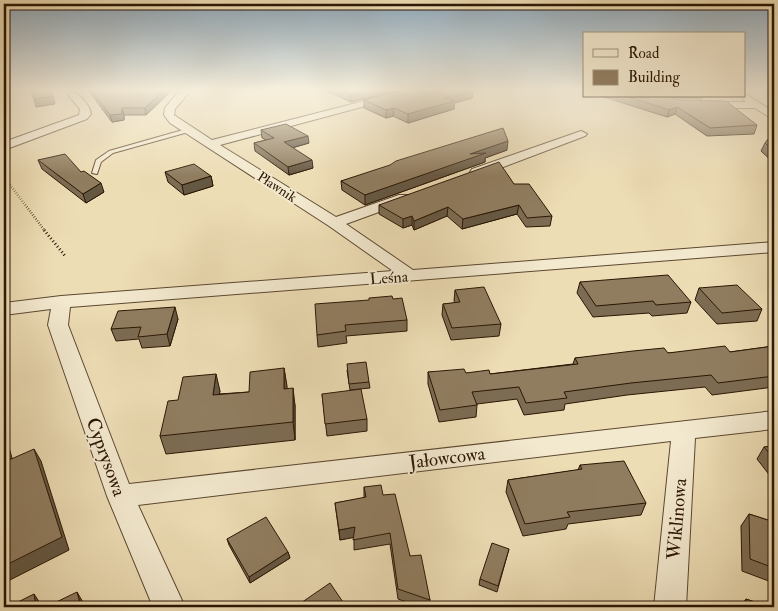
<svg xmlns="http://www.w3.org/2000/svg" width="778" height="611" font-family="'IM FELL Double Pica',serif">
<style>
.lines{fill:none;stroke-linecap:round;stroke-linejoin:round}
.lane-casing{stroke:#5c4830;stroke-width:2}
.street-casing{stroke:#5c4830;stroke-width:2}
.path-far1{stroke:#2b1604;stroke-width:2.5;stroke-dasharray:0.5 2;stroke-linecap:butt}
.path{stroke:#2b1604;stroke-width:3;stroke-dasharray:1 2.5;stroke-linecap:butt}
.lane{fill:#f3e9cf;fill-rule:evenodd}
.street{fill:#f3e9cf;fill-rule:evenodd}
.wall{fill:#7c6c53;stroke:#2b1604}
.shaded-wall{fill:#655843;stroke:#2b1604}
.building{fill:#907d60;stroke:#2b1604}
.labels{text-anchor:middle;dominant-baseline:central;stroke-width:4;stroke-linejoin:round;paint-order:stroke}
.far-street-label{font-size:14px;fill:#2b1604;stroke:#f3e9cf}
.street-label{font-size:16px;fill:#2b1604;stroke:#f3e9cf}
.near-street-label{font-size:19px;fill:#2b1604;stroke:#f3e9cf}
</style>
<rect width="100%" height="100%" fill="#edddb5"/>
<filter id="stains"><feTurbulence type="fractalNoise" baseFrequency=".004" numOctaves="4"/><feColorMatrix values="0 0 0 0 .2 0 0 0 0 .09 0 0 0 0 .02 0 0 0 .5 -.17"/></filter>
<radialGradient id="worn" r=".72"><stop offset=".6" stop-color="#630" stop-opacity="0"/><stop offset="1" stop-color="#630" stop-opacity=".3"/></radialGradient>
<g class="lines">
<defs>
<polygon id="lane" points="190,128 192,129 192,131 113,153 101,162 97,174 92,173 96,160 109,151"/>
<g id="street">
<polygon points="180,90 191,90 175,109 174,115 212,140 407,90 425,90 220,145 336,217 399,195 409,195 411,198 409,201 346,224 413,270 774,242 774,252 70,307 68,325 129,484 774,411 774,429 695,438 686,607 654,607 671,441 138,505 185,607 153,607 107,496 48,325 51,309 4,315 4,303 61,296 393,271 329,226 170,123 164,115 165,108"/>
<path d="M73 92C81 95 90 106 91 114L87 119 4 150V142L79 115 80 109 68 95Z"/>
<polygon points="747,95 774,112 774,120 755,108 705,108 700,105 705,102 746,102 742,98"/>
<polygon points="581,131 587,134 585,136 482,175 477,176 470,172 472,169"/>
</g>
</defs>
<use href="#lane" class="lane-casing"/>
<use href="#street" class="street-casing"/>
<polyline class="path-far1" points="4,177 45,231"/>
<polyline class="path" points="44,230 66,257"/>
<use href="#lane" class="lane"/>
<use href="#street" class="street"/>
</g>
<g class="wall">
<polygon points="88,90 172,90 146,115 124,115 124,120 112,122"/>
<polygon points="324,90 398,90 351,102"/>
<polygon points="402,90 473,90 472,98 454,103 454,109 408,123 393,116 386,118 364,108 364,100"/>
<polygon points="762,90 774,90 774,98"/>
<polygon points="601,96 664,96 757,125 754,134 707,136 675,114 667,117"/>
<polygon points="670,96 703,96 702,99 678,98"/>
<polygon points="261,130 309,143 292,148 313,168 289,175 255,151 254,143 266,140 262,138"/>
<polygon points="774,132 774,163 761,151 765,143"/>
<polygon points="507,150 485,158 485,162 365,205 342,190 341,181"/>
<polygon points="38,160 81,172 104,192 86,203 42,169"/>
<polygon points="165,172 211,176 213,186 184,195 168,182"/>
<polygon points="514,184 552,216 550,226 526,227 517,214 462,229 447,216 414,230 412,225 403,228 379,214 379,205"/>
<polygon points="580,282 691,302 687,313 652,316 649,313 593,317 577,293"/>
<polygon points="699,288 762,309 757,321 717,324 695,300"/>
<polygon points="455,290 501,324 499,336 451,340 442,315 443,304 455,303 454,301"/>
<polygon points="393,299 407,320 407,331 346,336 347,343 318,347 317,335"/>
<polygon points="178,319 170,346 142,348 139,339 116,341 111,329"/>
<polygon points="774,346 774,387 712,395 705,387 627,395 565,404 564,410 524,415 517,399 477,404 477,405 476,417 439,422 428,384 428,372 490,374 573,364 575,358 668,353 730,352"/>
<polygon points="284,368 287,389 295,405 295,440 166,454 160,436 178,400 220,391 219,394 249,392"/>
<polygon points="347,370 369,382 370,388 350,390"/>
<polygon points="322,394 367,419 367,431 327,436"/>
<polygon points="774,446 774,481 757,459 764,447"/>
<polygon points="580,465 646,503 641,515 568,524 566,529 523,536 506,492 508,480 578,470"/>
<polygon points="364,487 383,495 430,600 429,607 421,607 398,599 390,544 354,550 354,537 340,540 335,503 364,498"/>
<polygon points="749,514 774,522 774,583 742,571 741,526"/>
<polygon points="227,539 288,552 290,558 250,583 229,545"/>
<polygon points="509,549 497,592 479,585 480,579"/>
<polygon points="746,599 769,607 740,607"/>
</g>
<g class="shaded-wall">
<polygon points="164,90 172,90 146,115 145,108"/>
<polygon points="368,90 398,90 351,102 350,95"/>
<polygon points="468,90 473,90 472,98 454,103 454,109 408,123 408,114 444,98"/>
<polygon points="53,96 55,104 36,107 34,99"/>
<polygon points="677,107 675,114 667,117 669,110"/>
<polygon points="122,108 124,115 124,120 112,122 110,115"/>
<polygon points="394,108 393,116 386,118 386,110"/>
<polygon points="308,136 309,143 284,150 284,142"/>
<polygon points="508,141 507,150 485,158 485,162 365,205 365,195 470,154"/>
<polygon points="312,160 313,168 289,175 288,167"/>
<polygon points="211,176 213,186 184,195 182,185"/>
<polygon points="101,183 104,192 86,203 83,194"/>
<polygon points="519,205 517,214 462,229 463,219"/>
<polygon points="448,207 447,216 414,230 414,221"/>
<polygon points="412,216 412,225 403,228 403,219"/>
<polygon points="175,307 178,319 170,346 167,334"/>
<polygon points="284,368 287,386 287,406 284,389"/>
<polygon points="216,374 220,391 217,413 213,395"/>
<polygon points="293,388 295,405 295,440 293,422"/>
<polygon points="4,404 9,428 4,430 16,472 9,460 4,441"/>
<polygon points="34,449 41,461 69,550 4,583 4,566"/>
<polygon points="355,527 356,537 340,540 339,530"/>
<polygon points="288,552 290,558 250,583 249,577"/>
<polygon points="77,592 84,604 85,607 81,607"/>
<polygon points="34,594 42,606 42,607 36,607"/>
</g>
<g class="building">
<polygon points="30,90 50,90 53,96 34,99"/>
<polygon points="91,90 164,90 145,108 122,108 122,114 110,115"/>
<polygon points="340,90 368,90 350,95"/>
<polygon points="402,90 472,90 444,98 454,101 408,114 394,108 386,110 364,100"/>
<polygon points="626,96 664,96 680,100 726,101 757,125 710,128 677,107 669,110"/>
<polygon points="286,124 308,136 284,142 312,160 288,167 254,143 274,138 261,130"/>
<polygon points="503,128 508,141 470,154 486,153 365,195 341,181 390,165 396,161"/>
<polygon points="774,132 774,151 765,143"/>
<polygon points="65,154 81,172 84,171 101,183 83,194 38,160"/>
<polygon points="499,162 514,184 529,184 552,216 527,218 519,205 463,219 448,207 414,221 412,216 403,219 379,205"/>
<polygon points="194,164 211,176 182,185 165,172"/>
<polygon points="668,275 691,302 656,305 653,301 596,306 580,282"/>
<polygon points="737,285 762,309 722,313 699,288"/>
<polygon points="484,287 501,324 452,328 443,304 460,302 455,290"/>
<polygon points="392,296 393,299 402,298 407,320 345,325 346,331 317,335 315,304 369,300 369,298"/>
<polygon points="175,307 167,334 138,337 141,327 111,329 118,311"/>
<polygon points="725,346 730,352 774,346 774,376 718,383 711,375 631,383 564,392 567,398 526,403 519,387 472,392 477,405 440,410 428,372 464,369 466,373 489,370 490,374 578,364 575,358 633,351 664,348 668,353"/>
<polygon points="366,362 369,382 349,384 347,364"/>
<polygon points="284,368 284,389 293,388 293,422 160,436 168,401 178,400 183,377 216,374 213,395 249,392 250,372"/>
<polygon points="361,389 367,419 325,424 322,394"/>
<polygon points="4,441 9,460 34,449 62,537 4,566"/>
<polygon points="774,446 774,459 764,447"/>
<polygon points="624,461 646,503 567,512 570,517 525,524 508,480 582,469 580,465"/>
<polygon points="381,485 383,495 395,494 410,556 421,555 430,600 398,589 390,533 353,540 355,527 339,530 335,503 366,497 364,487"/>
<polygon points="749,514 774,522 774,568 750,559"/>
<polygon points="266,517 288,552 249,577 227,539"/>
<polygon points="492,543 509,549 498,586 480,579"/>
<polygon points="330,583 345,605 343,607 295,607"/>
<polygon points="77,592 81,607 46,607"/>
<polygon points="34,594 36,607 8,607"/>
<polygon points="746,599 769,607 746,607"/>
</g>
<linearGradient id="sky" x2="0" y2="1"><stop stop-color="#8fa9bc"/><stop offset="0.51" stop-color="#f7f0de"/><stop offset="1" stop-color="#f7f0de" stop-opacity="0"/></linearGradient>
<rect width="778" height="176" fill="url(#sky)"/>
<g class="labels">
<g class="far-street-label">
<text transform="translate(277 187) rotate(33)">Pławnik</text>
</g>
<g class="street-label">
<text transform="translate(389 278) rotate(-4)">Leśna</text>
</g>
<g class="near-street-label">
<text transform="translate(106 457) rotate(70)">Cyprysowa</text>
<text transform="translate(447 458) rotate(-7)">Jałowcowa</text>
<text transform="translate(677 519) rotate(-85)">Wiklinowa</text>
</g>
</g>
<rect width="778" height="611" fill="none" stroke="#edddb5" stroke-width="20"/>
<rect x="5" y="5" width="768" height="601" fill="none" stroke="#2b1604" stroke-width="2.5"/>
<rect x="10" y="10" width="758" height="591" fill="none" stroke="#2b1604"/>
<rect x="583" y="32" width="162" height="65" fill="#f3e9cf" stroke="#a3957e"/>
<rect x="593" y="49" width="25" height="8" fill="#f3e9cf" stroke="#a3957e"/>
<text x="628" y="58" font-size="15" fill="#2b1604">Road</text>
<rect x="593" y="70" width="25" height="15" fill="#907d60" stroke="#a3957e"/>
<text x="628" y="82" font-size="15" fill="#2b1604">Building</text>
<rect width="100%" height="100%" filter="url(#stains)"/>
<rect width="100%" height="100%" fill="url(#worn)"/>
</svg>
